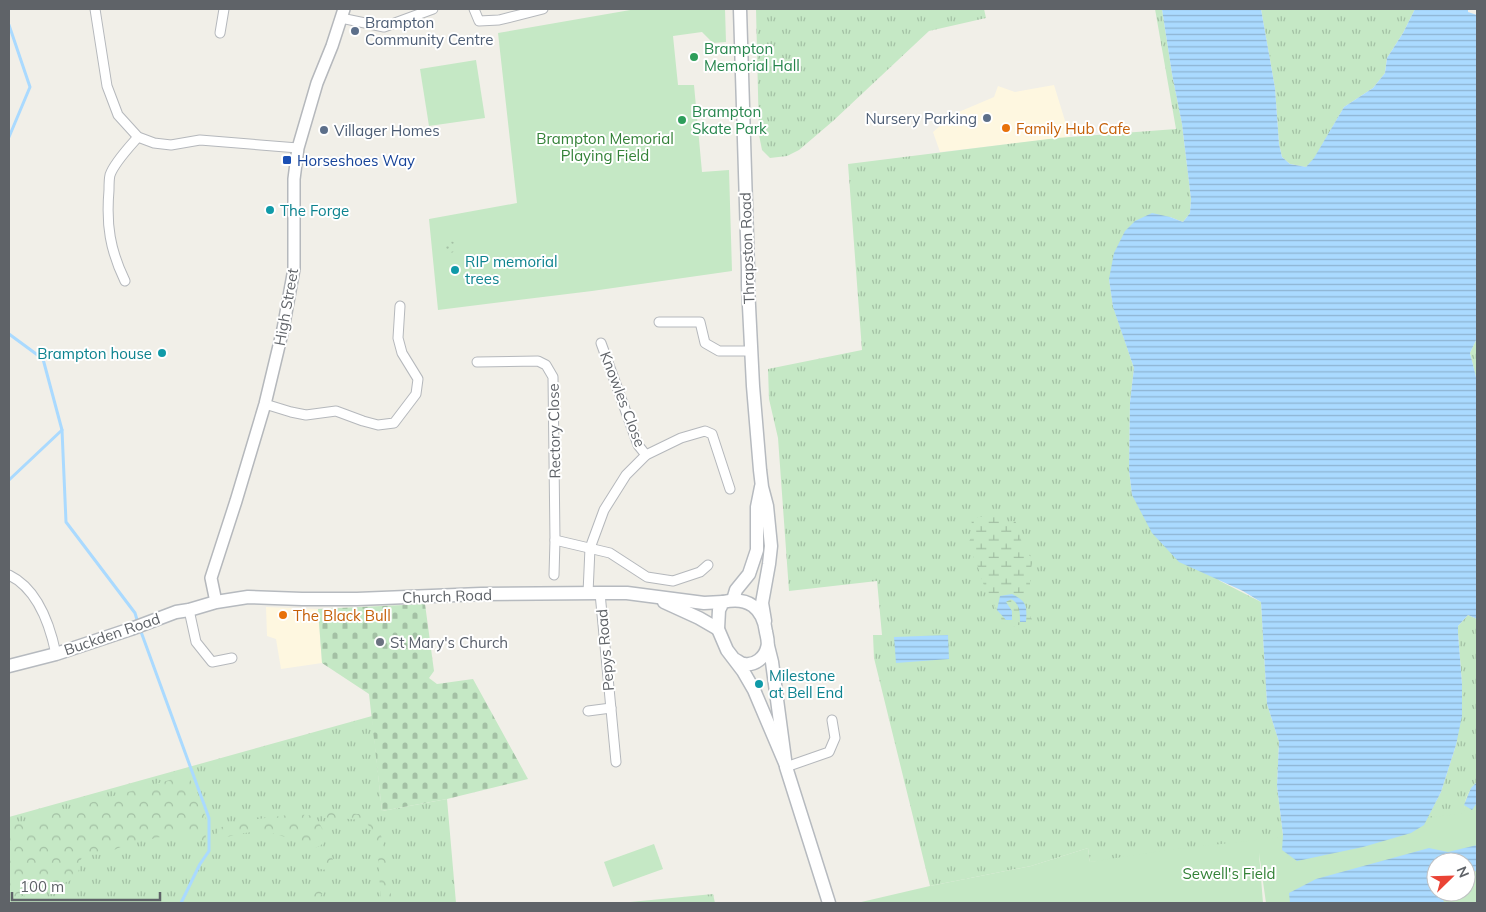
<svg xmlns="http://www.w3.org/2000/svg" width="1486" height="912" font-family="Mulish,sans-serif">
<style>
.commercial{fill:#fef7e0}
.grass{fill:url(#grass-tufts)}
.forest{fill:url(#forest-crowns)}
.wetland{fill:url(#wetland-marsh)}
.cemetery{fill:url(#cemetery-stones)}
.park{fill:#c5e8c5;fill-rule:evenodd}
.garden{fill:url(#garden-dots)}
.water{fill:url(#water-rules)}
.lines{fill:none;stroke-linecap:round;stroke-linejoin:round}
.stream{stroke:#aadaff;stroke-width:3}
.minor-casing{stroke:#b5b8bc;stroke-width:11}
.tertiary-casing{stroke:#b5b8bc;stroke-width:14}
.secondary-casing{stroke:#b6babf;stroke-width:15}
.minor{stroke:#fff;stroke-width:9}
.tertiary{stroke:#fff;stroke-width:11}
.secondary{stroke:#fff;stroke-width:12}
.service-dot{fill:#5c6f8a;stroke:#fff;stroke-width:2}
.leisure-dot{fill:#2e9e5b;stroke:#fff;stroke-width:2}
.food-dot{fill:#e8710a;stroke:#fff;stroke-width:2}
.transit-dot{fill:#1a4fb4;stroke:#fff;stroke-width:2}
.culture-dot{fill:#0f9aa8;stroke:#fff;stroke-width:2}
.worship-dot{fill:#6b7280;stroke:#fff;stroke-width:2}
.labels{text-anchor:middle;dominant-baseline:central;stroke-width:4;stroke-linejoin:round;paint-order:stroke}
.service-label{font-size:15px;fill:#4e5e75;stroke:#fff;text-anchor:start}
.leisure-label{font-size:15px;fill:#27864d;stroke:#fff;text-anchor:start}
.food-label{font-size:15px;fill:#c56008;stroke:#fff;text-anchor:start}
.park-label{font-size:15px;fill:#348238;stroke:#fff}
.transit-label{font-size:15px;fill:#164399;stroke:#fff;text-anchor:start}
.culture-label{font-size:15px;fill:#0d838f;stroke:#fff;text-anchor:start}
.street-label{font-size:15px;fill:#5f6368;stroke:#fff}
.worship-label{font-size:15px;fill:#5b616d;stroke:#fff;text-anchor:start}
</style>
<defs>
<pattern id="grass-tufts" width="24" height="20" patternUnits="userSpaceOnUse" patternTransform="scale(1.25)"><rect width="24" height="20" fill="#c5e8c5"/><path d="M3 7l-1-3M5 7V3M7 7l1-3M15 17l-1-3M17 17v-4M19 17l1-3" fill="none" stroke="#a3c0a4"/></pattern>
<pattern id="forest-crowns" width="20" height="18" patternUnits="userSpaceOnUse" patternTransform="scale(1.25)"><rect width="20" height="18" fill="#c5e8c5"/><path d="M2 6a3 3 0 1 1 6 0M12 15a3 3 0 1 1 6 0" fill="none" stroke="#a3c0a4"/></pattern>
<pattern id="wetland-marsh" width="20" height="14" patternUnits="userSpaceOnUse" patternTransform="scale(1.25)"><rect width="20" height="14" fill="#c5e8c5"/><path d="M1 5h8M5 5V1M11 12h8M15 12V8" fill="none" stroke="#a3c0a4"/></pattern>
<pattern id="cemetery-stones" width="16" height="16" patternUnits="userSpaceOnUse" patternTransform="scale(1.25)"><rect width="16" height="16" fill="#c5e8c5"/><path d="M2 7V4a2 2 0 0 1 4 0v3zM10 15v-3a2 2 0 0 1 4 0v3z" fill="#a3c0a4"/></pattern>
<pattern id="garden-dots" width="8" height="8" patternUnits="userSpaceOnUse" patternTransform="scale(1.25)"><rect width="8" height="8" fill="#c5e8c5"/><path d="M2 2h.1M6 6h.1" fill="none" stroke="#a3c0a4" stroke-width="1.8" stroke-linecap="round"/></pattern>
<pattern id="water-rules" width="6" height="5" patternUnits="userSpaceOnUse" patternTransform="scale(1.25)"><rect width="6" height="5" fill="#aadaff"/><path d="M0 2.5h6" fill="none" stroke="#8eb4d2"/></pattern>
</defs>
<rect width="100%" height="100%" fill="#f1efe8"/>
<g class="commercial">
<polygon points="1054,85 1070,137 940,152 933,132 954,114 994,97 998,86 1015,92"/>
<polygon points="266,607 318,609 322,663 281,669 276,639 267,636"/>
</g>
<g class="grass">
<polygon points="756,9 984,9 986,18 929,31 833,121 799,150 787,156 770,158 762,150 759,135"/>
<path d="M1155 9H1162L1172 74 1182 124 1191 199 1190 213 1183 222 1170 217 1109 279 1113 306 1134 368 1130 402 1129 470 1132 495 1220 581 1261 602 1267 704 1279 742 1277 786 1283 835V850L1427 818 1441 792 1456 745 1462 684 1458 633V626L1468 615 1477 619V782C1466 792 1463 802 1466 817L1277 852 1090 862 1088 848 1031 866 930 886 874 658 873 635H882L877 581 789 591 778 438 769 399 768 369 862 350 848 164 1057 138 1176 129Z"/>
<polygon points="1261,9 1415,9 1403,33 1387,58 1385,73 1373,88 1344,107 1314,159 1306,167 1290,164 1282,157 1279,144 1275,88"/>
<polygon points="1477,338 1477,381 1470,353"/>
<polygon points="372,716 382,811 447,799 456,903 9,903 9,817"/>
<polygon points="713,894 715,903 620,903"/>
</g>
<g class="forest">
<path d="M187 775C200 793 210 820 205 842L195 837 183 834 169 835 125 845 103 855 87 854 82 856C80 862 80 871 76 876 68 887 47 880 37 894L15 897 9 900V826Z"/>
<path d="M327 811 368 815 378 822 386 857 392 903H382C377 878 383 838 364 820 350 820 337 817 323 818L320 813Z"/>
<path d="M296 814 315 816 322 828 326 840 320 846 311 849C275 829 253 827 215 841L218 828 243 821Z"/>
<polygon points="330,850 335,868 327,870 320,869 317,859 323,854"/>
<polygon points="319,884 324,889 323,893 314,903 312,903 308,895 311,889"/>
<polygon points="161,899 178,899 184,903 153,903"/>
</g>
<polygon class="wetland" points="994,515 1002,523 1015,521 1020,530 1022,548 1033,559 1030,573 1030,590 1024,592 1022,599 1035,626 1022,624 1005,629 997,610 986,592 976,561 967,547 973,532 971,518"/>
<polygon class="cemetery" points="425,604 434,671 429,678 437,684 473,679 528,779 447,799 382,811 369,694 322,663 318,609"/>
<g class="park">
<polygon points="636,9 725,9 726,42 713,43 702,32 673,36 678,85 694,85 702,172 729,170 732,271 592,291 438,310 429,219 517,203 498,33"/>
<polygon points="476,60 485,118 429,126 420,69"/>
<path d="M1477 782V903H1266L1259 853 1263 903H857L930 886 1031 866 1088 848 1090 862 1167 850 1274 838 1465 813C1464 801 1467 791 1477 782ZM1436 862H1466V892H1436Z"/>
<polygon points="654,844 663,869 613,887 604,862"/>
</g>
<circle class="garden" cx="450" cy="247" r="6"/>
<g class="water">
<polygon points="1162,9 1261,9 1275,88 1279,144 1282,157 1290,164 1306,167 1314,158 1344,107 1373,88 1385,73 1387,58 1403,33 1415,9 1468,9 1468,12 1477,15 1477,338 1470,353 1477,381 1477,619 1468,615 1458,626 1458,633 1462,684 1462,716 1456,745 1441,792 1424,825 1411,833 1363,847 1297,861 1282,850 1283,835 1277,786 1279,742 1267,704 1261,602 1243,591 1179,562 1152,533 1132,495 1129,470 1130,402 1134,368 1113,307 1109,279 1114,253 1125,231 1135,221 1152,213 1170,217 1183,222 1190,213 1191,199 1182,124 1172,74"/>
<path d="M1012 594C1027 602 1027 605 1026 622H1020C1020 612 1020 604 1011 599L1006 602 1012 611V620H1006L997 610 1000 596Z"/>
<polygon points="948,635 949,659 896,663 894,637"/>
<polygon points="1477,782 1477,803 1472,810 1464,805 1471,788"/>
<polygon points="1477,845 1477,871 1466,873 1466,862 1436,862 1436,892 1442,892 1444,903 1290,903 1289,893 1316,879 1429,848 1448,852"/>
</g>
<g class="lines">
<g class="stream">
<polyline points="9,25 30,87 9,137"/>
<polyline points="9,334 43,359 62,430 66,522 135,613 138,623"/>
<polyline points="9,480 62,430"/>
<polyline points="140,629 209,818 209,851 200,864 181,903"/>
</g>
<defs>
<g id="minor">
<polyline points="95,9 107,86 118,115 138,137 154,143 171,145 200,140 298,148"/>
<polyline points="474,9 479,21 499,20 543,9"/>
<polyline points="341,18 384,27 433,9"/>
<polyline points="220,33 224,9"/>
<path d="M125 281C110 250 106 225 109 190 109 185 109 179 110 175 114 163 130 146 138 137"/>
<polyline points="659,322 700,322 705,343 719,351 751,351"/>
<polyline points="601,343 638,445 646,455"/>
<polyline points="477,362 538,361 546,365 553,377 555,540 554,575"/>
<polyline points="265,404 291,412 306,415 336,411 363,421 378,425 394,423 416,394 418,379 402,353 398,338 400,306"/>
<polyline points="555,540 610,553 647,577 673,581 700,572 708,565"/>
<path d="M9 575C38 589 50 625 56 654"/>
<polyline points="588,593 590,548 604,510 626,475 646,455 681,438 705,431 712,434 730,489"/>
<polyline points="600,593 616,762"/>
<polyline points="189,610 196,642 212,662 232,658"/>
<polyline points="588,711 611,708"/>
<polyline points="786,767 829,752 835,738 832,720"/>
</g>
<polyline id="tertiary" points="216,602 211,578 236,501 265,404 283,329 294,269 294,179 298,148 317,83 332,46 344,9"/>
<g id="secondary">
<polyline points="740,9 748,270 748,286 753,386 760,470 762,487 767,506 771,546 769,564 762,603 765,621"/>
<polyline points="733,600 736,590 749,574 757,550 757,507 761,487"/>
<polyline points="664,602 699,618 718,629"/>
<polyline points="768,646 772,662 786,767 829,903"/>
<path d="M734 659C737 660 741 664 744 664 755 666 765 657 767 648 769 643 767 637 766 632 763 608 748 596 723 602L719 610 718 629 727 650 743 671 754 690 785 763"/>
<polyline points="9,666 56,654 131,629 176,612 189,610 216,602 248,597 302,599 357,599 481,594 600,593 627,593 704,603 723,602"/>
</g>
</defs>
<use href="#minor" class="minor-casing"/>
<use href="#tertiary" class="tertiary-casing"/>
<use href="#secondary" class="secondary-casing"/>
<use href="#minor" class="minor"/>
<use href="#tertiary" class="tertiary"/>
<use href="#secondary" class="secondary"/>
</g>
<g class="service-dot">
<circle cx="355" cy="31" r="5"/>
<circle cx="987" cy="118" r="5"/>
<circle cx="324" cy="130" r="5"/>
</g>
<g class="leisure-dot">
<circle cx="694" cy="57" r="5"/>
<circle cx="682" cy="120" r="5"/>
</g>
<g class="food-dot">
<circle cx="1006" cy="128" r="5"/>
<circle cx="283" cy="615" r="5"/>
</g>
<rect class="transit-dot" x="282" y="155" width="10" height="10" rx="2.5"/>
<g class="culture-dot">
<circle cx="270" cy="210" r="5"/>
<circle cx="455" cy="270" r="5"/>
<circle cx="162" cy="353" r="5"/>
<circle cx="759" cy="684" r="5"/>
</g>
<circle class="worship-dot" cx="380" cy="642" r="5"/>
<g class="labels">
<g class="service-label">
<text x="365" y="22">Brampton<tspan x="365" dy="17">Community Centre</tspan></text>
<text x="977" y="118" text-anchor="end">Nursery Parking</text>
<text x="334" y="130">Villager Homes</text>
</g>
<g class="leisure-label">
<text x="704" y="48">Brampton<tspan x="704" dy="17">Memorial Hall</tspan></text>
<text x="692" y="111">Brampton<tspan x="692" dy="17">Skate Park</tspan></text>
</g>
<g class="food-label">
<text x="1016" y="128">Family Hub Cafe</text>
<text x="293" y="615">The Black Bull</text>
</g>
<g class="park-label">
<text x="605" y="138">Brampton Memorial<tspan x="605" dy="17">Playing Field</tspan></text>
<text x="1229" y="873">Sewell's Field</text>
</g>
<g class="transit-label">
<text x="297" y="160">Horseshoes Way</text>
</g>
<g class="culture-label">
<text x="280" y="210">The Forge</text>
<text x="465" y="261">RIP memorial<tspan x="465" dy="17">trees</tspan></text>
<text x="152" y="353" text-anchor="end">Brampton house</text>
<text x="769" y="675">Milestone<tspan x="769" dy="17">at Bell End</tspan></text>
</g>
<g class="street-label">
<text transform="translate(747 248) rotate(-92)">Thrapston Road</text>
<text transform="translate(286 307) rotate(-80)">High Street</text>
<text transform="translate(623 399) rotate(69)">Knowles Close</text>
<text transform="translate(554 431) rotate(-91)">Rectory Close</text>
<text transform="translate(447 596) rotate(-2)">Church Road</text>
<text transform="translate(112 634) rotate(-19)">Buckden Road</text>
<text transform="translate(605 650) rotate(-95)">Pepys Road</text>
</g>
<g class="worship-label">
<text x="390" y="642">St Mary's Church</text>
</g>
</g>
<rect width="1486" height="912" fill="none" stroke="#5f6368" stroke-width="20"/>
<g transform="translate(1451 877) rotate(67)"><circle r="24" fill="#ffffff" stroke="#bfc1c3"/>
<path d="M0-4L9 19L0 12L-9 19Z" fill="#ea4335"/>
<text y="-8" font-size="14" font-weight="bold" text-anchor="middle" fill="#5f6368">N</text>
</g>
<path d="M12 892v8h148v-8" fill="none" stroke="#5f6368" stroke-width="2.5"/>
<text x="20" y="892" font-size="15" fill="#5f6368" stroke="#ffffff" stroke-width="4" paint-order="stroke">100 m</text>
</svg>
